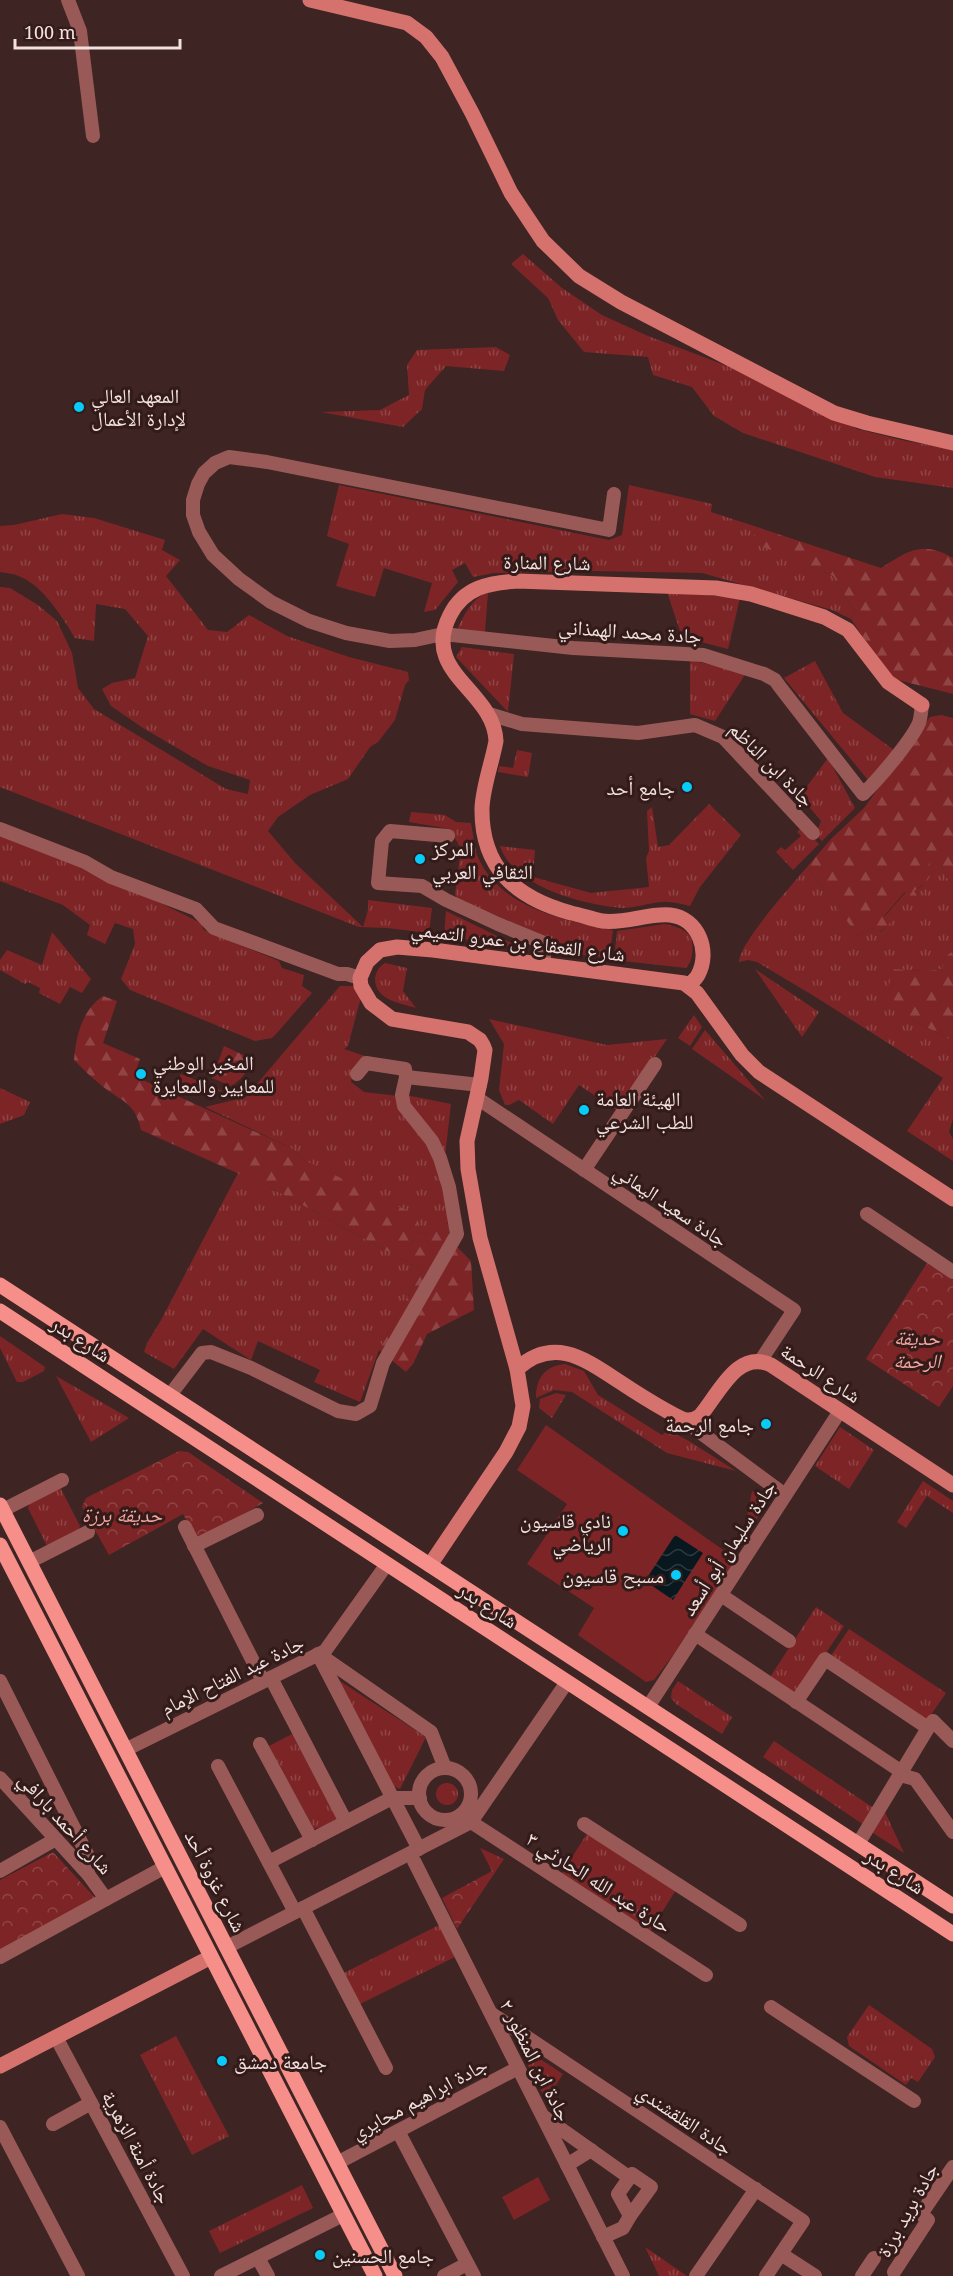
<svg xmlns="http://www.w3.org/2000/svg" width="953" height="2276" font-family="'Noto Serif','Noto Naskh Arabic',serif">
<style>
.grass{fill:url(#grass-tufts)}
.forest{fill:url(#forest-firs)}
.park{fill:url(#park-crowns)}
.pitch{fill:#7d2526}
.water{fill:url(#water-waves)}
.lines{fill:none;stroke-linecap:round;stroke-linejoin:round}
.street{stroke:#995a57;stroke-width:14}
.secondary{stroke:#d6726d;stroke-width:15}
.primary{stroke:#f68f89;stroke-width:15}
.poi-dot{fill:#07cbf9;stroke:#331b19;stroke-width:2}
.labels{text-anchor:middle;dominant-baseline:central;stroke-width:6;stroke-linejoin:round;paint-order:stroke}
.poi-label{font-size:20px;fill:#f2e1df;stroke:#331b19;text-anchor:start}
.street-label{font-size:20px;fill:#f2e1df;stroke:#331b19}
.park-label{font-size:20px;font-style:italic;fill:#f4a7a1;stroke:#331b19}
</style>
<defs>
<pattern id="grass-tufts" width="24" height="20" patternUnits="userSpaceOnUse" patternTransform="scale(1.5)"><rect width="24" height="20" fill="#7d2526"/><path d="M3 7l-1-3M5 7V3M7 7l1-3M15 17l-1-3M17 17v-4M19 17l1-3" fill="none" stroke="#904445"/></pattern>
<pattern id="forest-firs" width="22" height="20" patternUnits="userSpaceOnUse" patternTransform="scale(1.5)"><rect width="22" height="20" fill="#7d2526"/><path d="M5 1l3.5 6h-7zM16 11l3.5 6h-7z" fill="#904445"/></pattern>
<pattern id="park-crowns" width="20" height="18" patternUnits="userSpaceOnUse" patternTransform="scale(1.5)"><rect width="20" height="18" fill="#7d2526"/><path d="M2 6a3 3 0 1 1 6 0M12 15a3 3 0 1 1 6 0" fill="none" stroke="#904445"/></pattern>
<pattern id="water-waves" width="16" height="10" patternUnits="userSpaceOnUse" patternTransform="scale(1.5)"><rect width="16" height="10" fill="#08181e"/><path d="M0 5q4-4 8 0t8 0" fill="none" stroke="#2c393e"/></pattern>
</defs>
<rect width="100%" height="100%" fill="#3e2423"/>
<g class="grass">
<polygon points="523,254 562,288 602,315 648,336 754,376 857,429 906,441 953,449 953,488 875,477 743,433 714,416 692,387 653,375 648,357 584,352 558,320 548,298 511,264"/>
<polygon points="496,347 510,355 504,371 446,366 425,390 422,409 403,427 321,412 380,410 409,395 407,365 417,350"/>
<polygon points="339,485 609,540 622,535 629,485 712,504 711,512 757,527 753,542 833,576 855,613 851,619 832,610 702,573 595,571 494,573 473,577 465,563 452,570 458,582 435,610 424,612 432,583 384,568 375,597 336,586 349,544 327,536"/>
<path d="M62 514 94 518 165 540 162 550 180 560 166 576 208 630 227 632 249 615 287 636 349 657 408 672 409 680 405 685 395 720 378 742 370 747 348 779 310 795 278 817 268 831 295 863 363 927 368 910V900L432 908 429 933 387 928 359 927 0 787V587L10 588 38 605 57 621 72 653 78 688 94 709 226 789 248 794 250 780 208 766 143 728 111 706 102 689 112 683 135 678 148 636 125 609 96 604 94 641 75 638C63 618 44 588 23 578 16 574 7 573 0 572V526L14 525Z"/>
<path d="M488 592 485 632 459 629 458 627C465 613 473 598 488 592Z"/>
<polygon points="667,592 740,598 728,649 682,637"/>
<polygon points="462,647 514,654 508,712 456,657"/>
<polygon points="690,660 746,673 715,721 690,714"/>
<polygon points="815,661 843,713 894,750 868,780 784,678"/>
<polygon points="517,750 532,753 528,777 498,772 499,766 513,768"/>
<polygon points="828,758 855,808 822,841 816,835 821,821 800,796"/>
<path d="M709 804 741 835 700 887 690 906C681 904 671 901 662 902 649 903 635 908 622 908 584 905 513 887 500 846L535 850 533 877 591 893 649 887 646 858 649 851 647 811 652 807 658 847 669 845Z"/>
<path d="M411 812 445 815 456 822 471 823C473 833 474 845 477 855 499 908 563 920 613 930L609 958 558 952 552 939 457 899 455 894 461 849 450 829 409 822Z"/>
<polygon points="802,827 819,844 793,870 776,852 781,847 785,850 801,836 797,832"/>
<polygon points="0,832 75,861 201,923 204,930 279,961 282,968 304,975 302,986 312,993 276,1034 272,1038 255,1041 130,990 121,979 135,944 133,929 115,923 105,944 87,935 90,925 63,905 0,881"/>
<path d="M937 853 947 878 953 884V951L945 957 943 969 925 971 893 969 911 1019 953 1041V1119L949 1132 953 1139V1161L907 1131 943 1078 814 996 757 962 748 960 739 962C740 942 792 885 807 867L858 936 872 928 881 932 891 921 884 917 906 892C917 891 925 886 929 876L921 874Z"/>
<polygon points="446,911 522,948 444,936"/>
<path d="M665 924C684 928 695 933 692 954 691 961 690 963 686 968L614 960 617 931Z"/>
<polygon points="52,932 91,979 82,993 70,987 60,1004 39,993 40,988 28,982 25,984 0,970 0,960 7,950 42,965"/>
<path d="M385 963 407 968 403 991 416 1008C400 1003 375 1000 375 979 376 971 379 967 385 963Z"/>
<polygon points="755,969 819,1012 802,1037"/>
<polygon points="340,986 357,986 361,997 348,1046 344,1049 365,1056 354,1066 351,1082 364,1092 398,1096 429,1143 442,1179 449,1221 447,1223 450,1226 448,1238 418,1232 302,1159 291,1148 205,1107 246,1097"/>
<polygon points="694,1015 702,1027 690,1046 678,1038"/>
<polygon points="489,1019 607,1045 667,1039 618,1111 579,1085 553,1124 519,1100 509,1105 505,1105 499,1090 504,1044"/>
<polygon points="705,1030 765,1100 692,1049"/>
<polygon points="0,1088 30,1102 24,1115 0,1124"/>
<polygon points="406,1095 451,1104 445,1156 414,1113"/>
<polygon points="238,1173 273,1189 422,1270 379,1350 360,1402 314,1382 320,1370 258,1341 251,1360 203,1329 174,1369 144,1352 147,1343 160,1322"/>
<polygon points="0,1336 45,1367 44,1371 23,1382 17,1382 0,1348"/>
<path d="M565 1364 584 1371 598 1395 662 1435 668 1430 689 1441 736 1471 667 1453 572 1392 554 1390 536 1398C536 1379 544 1366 565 1364Z"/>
<polygon points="56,1376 129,1418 91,1442"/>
<polygon points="556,1393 566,1395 552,1418 539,1408 540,1399"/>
<polygon points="840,1427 874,1450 849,1489 815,1466"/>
<polygon points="923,1481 953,1501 953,1513 927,1496 906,1528 897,1522"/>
<polygon points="55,1488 61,1489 80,1526 77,1534 47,1546 28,1508 30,1501"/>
<polygon points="752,1491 767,1501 741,1547"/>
<polygon points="816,1607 844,1626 800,1692 795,1695 770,1677"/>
<polygon points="849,1629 946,1693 926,1722 830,1657"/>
<polygon points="332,1676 426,1737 400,1789 391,1785"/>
<polygon points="678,1681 732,1717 722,1734 676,1704 671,1698 672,1690"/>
<polygon points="292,1734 338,1818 332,1825 314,1829 269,1746"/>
<polygon points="774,1741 875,1809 864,1825 763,1757"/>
<circle cx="447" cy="1794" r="11"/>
<polygon points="884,1810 904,1853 870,1831"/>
<polygon points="588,1832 676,1890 650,1931 562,1873"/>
<polygon points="445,1922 461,1954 354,2007 338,1976"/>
<polygon points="869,2005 932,2049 935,2057 918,2082 911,2078 906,2085 849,2046 847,2037"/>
<polygon points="176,2036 229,2136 192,2155 140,2055"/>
<polygon points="528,2051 563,2074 546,2100 523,2056"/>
<polygon points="302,2185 313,2208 220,2253 209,2231"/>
<polygon points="645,2247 687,2276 659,2276"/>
</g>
<g class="forest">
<path d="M757 527 881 568C908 551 922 540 953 558V694L890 678 851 619 855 613 833 576 752 542Z"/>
<polygon points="941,715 953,718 953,884 947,878 937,854 922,873 930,876 926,883 914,891 917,896 913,905 908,901 905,892 884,916 892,921 880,932 872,928 858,936 807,867 831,839 864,808 930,717"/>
<polygon points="953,951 953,1041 911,1019 887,992 893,969 925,971 943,969 945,957"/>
<path d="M103 996 117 1001 103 1043 140 1059 134 1076 291 1148 302 1159 416 1215 418 1232 429 1234 440 1230 471 1261 474 1310 427 1334 413 1364 406 1372 379 1350 422 1270 273 1189 141 1130C135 1102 122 1102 102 1086 92 1078 83 1069 74 1060 76 1036 82 1010 103 996Z"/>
<path d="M224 1046 252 1059C249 1069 241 1081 231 1086L212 1078Z"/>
<polygon points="181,1073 181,1074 223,1091 204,1092 178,1082"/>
</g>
<g class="park">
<polygon points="927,1263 953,1280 953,1386 939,1407 866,1359"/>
<polygon points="179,1451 188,1452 263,1503 197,1540 183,1514 109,1555 82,1507 86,1498"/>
<polygon points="480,1848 504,1859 457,1929 442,1898 492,1871"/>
<polygon points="53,1852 97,1900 0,1952 0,1880"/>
</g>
<g class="pitch">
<polygon points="546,1425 736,1559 674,1654 654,1680 646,1682 578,1635 594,1608 527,1564 567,1504 517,1470"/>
<polygon points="538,2177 550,2200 514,2220 502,2197"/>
</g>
<polygon class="water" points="675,1535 703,1553 673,1600 645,1581"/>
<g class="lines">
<g class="street">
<polyline points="68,0 80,31 93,136"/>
<path d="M614 494 609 530 267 462 229 457 215 463 204 473 198 484 193 500V515L199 532 213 555 239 579 271 602 309 621 346 633 390 641 415 640 443 634 573 648 703 655 764 674 775 680 780 687 863 794C877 781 911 741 919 723 921 717 921 711 922 705"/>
<polyline points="489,714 522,724 638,733 695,725 723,737 813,833"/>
<polyline points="0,829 85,862 111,877 196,909 214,928 338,974 347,974 360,978"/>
<polyline points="448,836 390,831 382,841 378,883 422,886 446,900 498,924 544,943 544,964"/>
<polyline points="406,1077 480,1085"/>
<polyline points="477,1098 794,1310 761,1360"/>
<polyline points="584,1170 655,1064"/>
<polyline points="867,1214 953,1272"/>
<polyline points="170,1395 202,1353 211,1352 251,1368 338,1411 356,1414 370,1406 383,1363 457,1234 449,1187 440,1158 432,1141 404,1106 402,1095 406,1077 405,1069 366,1063 357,1074"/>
<polyline points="685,1421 785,1495"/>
<polyline points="3,1510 62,1480"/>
<polyline points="185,1527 263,1681"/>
<polyline points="194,1546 257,1515"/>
<polyline points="29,1562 88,1532"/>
<polyline points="721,1595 789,1641"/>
<polyline points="695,1634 902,1772"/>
<polyline points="318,1654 419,1849"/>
<polyline points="320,1655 431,1732 445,1768"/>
<polyline points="271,1678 346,1822"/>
<polyline points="0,1681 87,1854 88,1874"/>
<polyline points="796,1702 825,1659 928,1728 933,1721 953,1741"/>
<polyline points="648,1707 840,1411"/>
<polyline points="260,1744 312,1840"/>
<polyline points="125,1750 325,1651 387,1564"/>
<polyline points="218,1766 295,1912"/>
<circle cx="445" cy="1794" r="26"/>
<polyline points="900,1775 915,1779 953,1832"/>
<polyline points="0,1778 88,1874 106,1899 165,1867"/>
<polyline points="464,1813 471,1822 706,1975"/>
<polyline points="584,1824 740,1925"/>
<polyline points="858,1844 928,1728"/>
<polyline points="414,1861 623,2276"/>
<polyline points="269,1862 392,1798 420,1798"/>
<polyline points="0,1871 56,1839"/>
<polyline points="303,1908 386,2068"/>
<polyline points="227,1947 471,1822 567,1682"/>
<polyline points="0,1957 106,1899"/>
<polyline points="771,2007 914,2101"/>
<polyline points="492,2014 803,2221 766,2276"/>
<polyline points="56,2037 183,2276"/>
<polyline points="544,2117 630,2178"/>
<polyline points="53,2124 91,2103"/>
<polyline points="0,2127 78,2276"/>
<polyline points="398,2131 474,2276"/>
<polyline points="337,2163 518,2068"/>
<polyline points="567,2165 591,2150"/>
<polygon points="632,2174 651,2187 630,2216 618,2194"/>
<polyline points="603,2237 623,2228 630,2216"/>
<polyline points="781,2254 815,2276"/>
<polyline points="258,2258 268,2276"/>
<polyline points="894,2272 928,2220 921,2214 953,2167"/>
<polyline points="221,2276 343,2215"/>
<polyline points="444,2276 467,2264"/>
<polyline points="696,2276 756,2189"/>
<polyline points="862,2276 874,2258"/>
</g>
<g class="secondary">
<polyline points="310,0 407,23 426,37 442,57 472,113 511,193 543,241 579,276 621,302 834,413 867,423 953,443"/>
<path d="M689 985C692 982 696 979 698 975 711 951 698 918 670 915 648 913 625 924 602 921 592 919 581 915 571 913 516 898 481 868 482 808 483 786 492 763 496 741 494 690 420 673 450 615 464 587 489 583 517 581L716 588 751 594 824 617 848 630 888 682 922 705"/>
<path d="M517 1369C554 1335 586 1360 620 1382 635 1392 651 1402 667 1411 679 1417 687 1425 700 1416 719 1394 737 1349 771 1365L953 1485"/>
<polyline points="430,1565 506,1452 519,1427 523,1406 517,1369 480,1238 468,1169 467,1141 481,1078 485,1050 483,1045 480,1040 468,1032 392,1019 371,1003 361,986 360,978 367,962 380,950 397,947 433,950 684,983 697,993 742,1055 759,1072 953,1199"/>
<polyline points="0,2066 211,1957"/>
</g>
<g class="primary">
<polyline points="0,1285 953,1906"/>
<polyline points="0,1311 953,1934"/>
<polyline points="0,1505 395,2276"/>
<polyline points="0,1545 375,2276"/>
</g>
</g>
<g class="poi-dot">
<circle cx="79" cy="407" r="6"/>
<circle cx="687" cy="787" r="6"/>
<circle cx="420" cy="859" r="6"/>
<circle cx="141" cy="1074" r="6"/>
<circle cx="584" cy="1110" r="6"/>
<circle cx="766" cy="1424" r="6"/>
<circle cx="623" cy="1531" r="6"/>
<circle cx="676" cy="1575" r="6"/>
<circle cx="222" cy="2061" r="6"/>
<circle cx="320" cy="2255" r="6"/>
</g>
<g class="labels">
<g class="poi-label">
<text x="91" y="395">المعهد العالي<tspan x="91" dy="23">لإدارة الأعمال</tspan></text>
<text x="675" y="787" text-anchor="end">جامع أحد</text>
<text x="432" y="848">المركز<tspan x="432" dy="23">الثقافي العربي</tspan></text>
<text x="153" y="1062">المخبر الوطني<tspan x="153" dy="23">للمعايير والمعايرة</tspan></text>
<text x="596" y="1098">الهيئة العامة<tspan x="596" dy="23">للطب الشرعي</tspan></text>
<text x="754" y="1424" text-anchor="end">جامع الرحمة</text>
<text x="611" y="1520" text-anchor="end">نادي قاسيون<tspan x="611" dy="23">الرياضي</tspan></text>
<text x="664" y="1575" text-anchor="end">مسبح قاسيون</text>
<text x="234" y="2061">جامعة دمشق</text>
<text x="332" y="2255">جامع الحسنين</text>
</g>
<g class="street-label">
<text transform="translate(547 562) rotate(1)">شارع المنارة</text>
<text transform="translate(630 631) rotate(4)">جادة محمد الهمذاني</text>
<text transform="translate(772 764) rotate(45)">جادة ابن الناظم</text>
<text transform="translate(518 941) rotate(7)">شارع القعقاع بن عمرو التميمي</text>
<text transform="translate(671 1205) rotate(34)">جادة سعيد اليماني</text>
<text transform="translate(81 1339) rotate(33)">شارع بدر</text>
<text transform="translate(821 1373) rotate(33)">شارع الرحمة</text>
<text transform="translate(728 1548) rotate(-57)">جادة سليمان أبو أسعد</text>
<text transform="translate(488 1605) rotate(33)">شارع بدر</text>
<text transform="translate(232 1675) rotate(-26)">جادة عبد الفتاح الإمام</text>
<text transform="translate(66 1823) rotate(48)">شارع أحمد بارافي</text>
<text transform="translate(895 1871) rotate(33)">شارع بدر</text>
<text transform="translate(216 1881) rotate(63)">شارع غزوة أحد</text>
<text transform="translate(599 1882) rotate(33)">حارة عبد الله الحارثي ٣</text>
<text transform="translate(536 2060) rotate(63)">جادة ابن المنظور ٢</text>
<text transform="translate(419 2098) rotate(-28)">جادة ابراهيم محايري</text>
<text transform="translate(685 2119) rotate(34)">جادة القلقشندي</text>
<text transform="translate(137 2147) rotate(62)">جادة أمنة الزهرية</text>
<text transform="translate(907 2210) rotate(-61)">جادة بريد برزة</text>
</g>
<g class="park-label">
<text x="917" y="1337">حديقة<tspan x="917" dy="23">الرحمة</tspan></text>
<text x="122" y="1514">حديقة برزة</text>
</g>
</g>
<path d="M15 39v9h165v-9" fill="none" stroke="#f2e1df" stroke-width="3"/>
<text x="24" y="39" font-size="18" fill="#f2e1df" stroke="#331b19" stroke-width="4.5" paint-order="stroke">100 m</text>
</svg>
